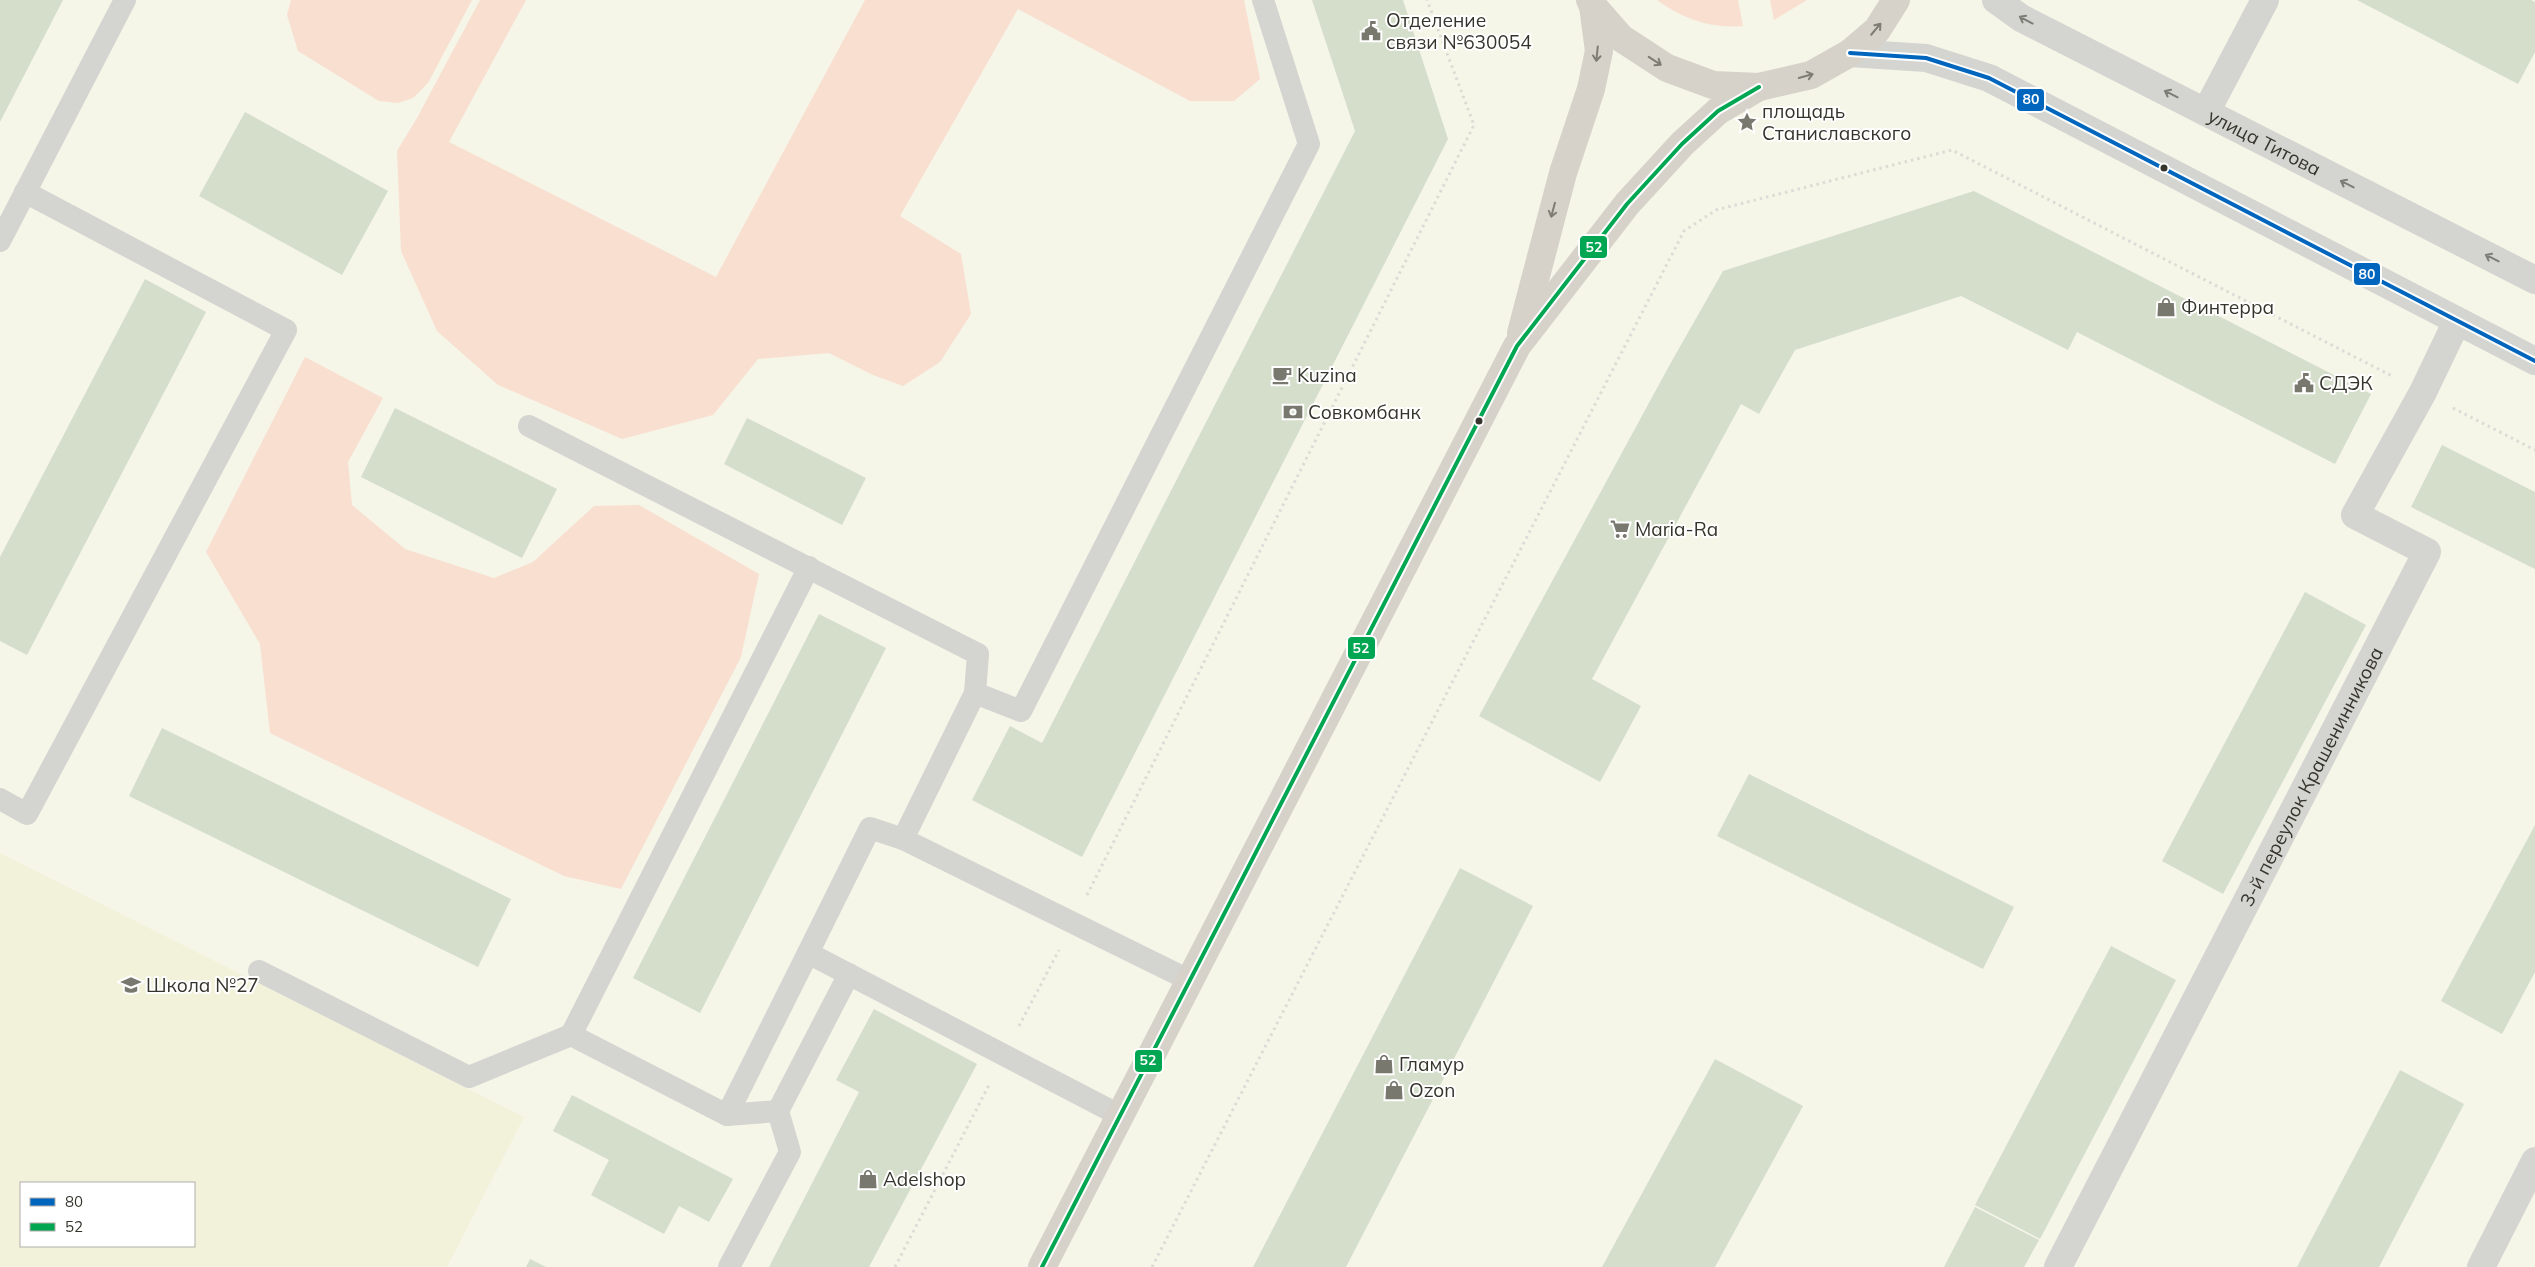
<svg xmlns="http://www.w3.org/2000/svg" width="2535" height="1267" font-family="Mulish,sans-serif">
<style>
.built{fill:#f2f2da;fill-rule:evenodd}
.green{fill:#f9dfd0}
.building{fill:#d4decb}
.lines{fill:none;stroke-linecap:round;stroke-linejoin:round}
.path{stroke:#dcdcd7;stroke-width:3;stroke-dasharray:2.5 4;stroke-linecap:butt}
.lane{stroke:#d4d4d1;stroke-width:22}
.street{stroke:#d4d4d1;stroke-width:28}
.secondary{stroke:#d4d4d1;stroke-width:28}
.primary{stroke:#d6d2ca;stroke-width:28}
.bus-1-casing{stroke:#fff;stroke-width:8}
.bus-2-casing{stroke:#fff;stroke-width:8}
.bus-1{stroke:#0065bd;stroke-width:4}
.bus-2{stroke:#00a651;stroke-width:4}
.oneway{stroke:#7d7d76}
.oneway2{stroke:#7e7c73}
.bus-dot{fill:#36352c;stroke:#fff;stroke-width:2}
.labels{text-anchor:middle;dominant-baseline:central;stroke-width:4;stroke-linejoin:round;paint-order:stroke}
.poi-label{font-size:19px;fill:#36352c;stroke:#fff;text-anchor:start}
.street-label{font-size:19px;fill:#36352c;stroke:#fff}
.line-badge{stroke:#fff;stroke-width:2}
.badge-label{font-size:14px;text-anchor:middle;font-weight:bold;fill:#fff}
</style>
<rect width="100%" height="100%" fill="#f5f5e8"/>
<path class="built" d="M0 853 524 1117 447 1267H0ZM21 1183H194V1246H21Z"/>
<g class="green">
<polygon points="291,0 472,0 428,83 413,98 398,103 379,101 298,51 287,15"/>
<polygon points="480,0 526,0 449,142 716,277 865,0 1244,0 1260,79 1234,101 1190,101 1018,9 900,216 961,254 971,314 940,362 903,386 873,375 829,353 758,359 713,415 622,439 498,385 437,331 401,251 397,151 417,118"/>
<path d="M1657 0H1738L1743 26C1711 29 1683 19 1657 0Z"/>
<polygon points="1770,0 1807,0 1774,20"/>
<polygon points="305,357 383,398 348,462 352,505 405,549 494,578 533,562 594,506 639,505 759,574 741,657 621,889 564,876 270,733 260,644 206,552"/>
</g>
<g class="building">
<polygon points="0,0 63,0 0,122"/>
<polygon points="1312,0 1403,0 1448,139 1082,857 972,800 1010,726 1042,743 1355,131"/>
<polygon points="2357,0 2531,0 2535,2 2535,52 2518,84"/>
<polygon points="245,112 388,191 342,275 199,196"/>
<polygon points="1974,191 2371,394 2335,464 2077,332 2068,350 1961,296 1795,350 1759,414 1741,404 1592,679 1641,706 1600,782 1479,716 1669,366 1723,271"/>
<polygon points="145,279 206,312 27,655 0,641 0,557"/>
<polygon points="395,408 557,489 522,558 361,477"/>
<polygon points="747,418 866,478 842,525 724,464"/>
<polygon points="2442,445 2535,492 2535,569 2411,507"/>
<polygon points="2305,592 2366,625 2223,894 2162,861"/>
<polygon points="819,614 886,648 700,1013 633,978"/>
<polygon points="162,728 511,899 478,967 129,796"/>
<polygon points="1749,774 2014,907 1983,969 1717,836"/>
<polygon points="2535,825 2535,972 2502,1034 2441,1001"/>
<polygon points="1460,868 1533,906 1346,1267 1253,1267"/>
<polygon points="2111,946 2176,980 2040,1239 1975,1205"/>
<polygon points="874,1009 977,1064 869,1267 769,1267 859,1092 836,1080"/>
<polygon points="1715,1059 1803,1106 1715,1267 1602,1267"/>
<polygon points="2400,1070 2464,1104 2379,1267 2297,1267"/>
<polygon points="572,1095 733,1179 709,1222 679,1206 664,1234 591,1195 609,1160 553,1131"/>
<polygon points="1975,1207 2039,1240 2024,1267 1944,1267"/>
<polygon points="530,1259 546,1267 526,1267"/>
</g>
<g class="lines">
<g class="path">
<polyline points="2453,408 2535,450"/>
<polyline points="1087,895 1474,125 1427,0"/>
<polyline points="1019,1026 1059,950"/>
<polyline points="895,1267 990,1083"/>
<polyline points="1152,1267 1684,231 1716,210 1952,150 2392,376"/>
</g>
<g class="lane">
<polyline points="0,241 125,0"/>
<polyline points="529,426 978,654 975,693"/>
<polyline points="0,799 27,814 286,330 25,192"/>
<polyline points="903,839 870,828 808,953 1121,1116"/>
<polyline points="808,953 727,1115 571,1035 809,567"/>
<polyline points="259,971 469,1077 571,1035"/>
<polyline points="1191,981 903,839 975,693 1021,711 1309,144 1263,0"/>
<polyline points="727,1115 778,1111"/>
<polyline points="729,1267 790,1152 778,1111 849,974"/>
</g>
<g class="street">
<polyline points="2206,112 2265,0"/>
<path id="s1" d="M2058 1267 2427 552 2355 515 2423 392 2457 321"/>
<polyline points="2481,1267 2535,1161"/>
</g>
<g class="secondary">
<path id="s2" d="M1996 0 2021 18 2535 280"/>
<polyline points="1850,53 1926,58 1989,78 2535,361"/>
</g>
<g class="primary">
<polyline points="1590,0 1593,6 1621,38 1667,68 1713,85 1759,87 1811,75 1850,53 1877,30 1896,0"/>
<polyline points="1521,333 1563,173 1591,89 1599,51 1593,6"/>
<polyline points="1042,1267 1517,346 1627,204 1682,144 1718,111 1759,87"/>
</g>
<defs>
<polyline id="bus-1" points="1850,53 1926,58 1989,78 2535,361"/>
<polyline id="bus-2" points="1042,1267 1517,346 1627,204 1682,144 1718,111 1759,87"/>
</defs>
<use href="#bus-1" class="bus-1-casing"/>
<use href="#bus-2" class="bus-2-casing"/>
<use href="#bus-1" class="bus-1"/>
<use href="#bus-2" class="bus-2"/>
</g>
<defs><path id="oneway-shaft" d="M-6 0H5M1.5-3L5.5 0L1.5 3" fill="none" stroke-width="1.6" stroke-linecap="round" stroke-linejoin="round" transform="scale(1.25)"/></defs>
<g class="oneway">
<use href="#oneway-shaft" transform="translate(2026 20) rotate(-152)"/>
<use href="#oneway-shaft" transform="translate(2171 94) rotate(-153)"/>
<use href="#oneway-shaft" transform="translate(2347 184) rotate(-153)"/>
<use href="#oneway-shaft" transform="translate(2492 258) rotate(-153)"/>
</g>
<g class="oneway2">
<use href="#oneway-shaft" transform="translate(1876 29) rotate(-50)"/>
<use href="#oneway-shaft" transform="translate(1597 54) rotate(96)"/>
<use href="#oneway-shaft" transform="translate(1655 61) rotate(33)"/>
<use href="#oneway-shaft" transform="translate(1806 76) rotate(-16)"/>
<use href="#oneway-shaft" transform="translate(1553 210) rotate(105)"/>
</g>
<defs>
<symbol id="civic-bare" viewBox="-9 -9 18 18"><path d="M-.6-6.5H3V-4.5H.6V-3L4-1V1h2V6H-6V1h2V-1L-.6-3ZM-1.2 2.5V6h2.4V2.5Z" fill="#79786e" stroke="#fff" stroke-width="2.5" paint-order="stroke"/></symbol>
<symbol id="sight-bare" viewBox="-9 -9 18 18"><path d="M0-6L1.8-2.2L6-1.7L2.9 1.2L3.7 5.4L0 3.3L-3.7 5.4L-2.9 1.2L-6-1.7L-1.8-2.2Z" fill="#79786e" stroke="#fff" stroke-width="2.5" paint-order="stroke"/></symbol>
<symbol id="shop-bare" viewBox="-9 -9 18 18"><path d="M-5-2.5h2.3a2.7 3.5 0 0 1 5.4 0H5L5.5 6h-11ZM-1.5-2.5h3a1.5 2.3 0 0 0-3 0Z" fill="#79786e" stroke="#fff" stroke-width="2.5" paint-order="stroke"/></symbol>
<symbol id="cafe-bare" viewBox="-9 -9 18 18"><path d="M-5.5-4.5H6V0H3Q3 3.5 0 3.5H-2.5Q-5.5 3.5-5.5 0ZM3-3.2v2h1.7v-2ZM-6 4.5H4V6H-6Z" fill="#79786e" stroke="#fff" stroke-width="2.5" paint-order="stroke"/></symbol>
<symbol id="bank-bare" viewBox="-9 -9 18 18"><path d="M-6-4H6V4H-6ZM0-2.3a2.3 2.3 0 1 0 0 4.6a2.3 2.3 0 1 0 0-4.6Z" fill="#79786e" stroke="#fff" stroke-width="2.5" paint-order="stroke"/></symbol>
<symbol id="supermarket-bare" viewBox="-9 -9 18 18"><path d="M-6-5.5h2.5l.6 2H6L4.5 2H-2.5L-4.4-4H-6ZM-1.5 3.2a1.3 1.3 0 1 0 .1 0ZM3 3.2a1.3 1.3 0 1 0 .1 0Z" fill="#79786e" stroke="#fff" stroke-width="2.5" paint-order="stroke"/></symbol>
<symbol id="school-bare" viewBox="-9 -9 18 18"><path d="M0-5L7-2L0 1L-7-2ZM-4 1L0 2.5L4 1V4Q0 6-4 4Z" fill="#79786e" stroke="#fff" stroke-width="2.5" paint-order="stroke"/></symbol>
</defs>
<g fill-rule="evenodd">
<use href="#civic-bare" x="1357" y="17" width="28" height="28"/>
<use href="#sight-bare" x="1733" y="108" width="28" height="28"/>
<use href="#shop-bare" x="2152" y="293" width="28" height="28"/>
<use href="#cafe-bare" x="1268" y="361" width="28" height="28"/>
<use href="#civic-bare" x="2290" y="369" width="28" height="28"/>
<use href="#bank-bare" x="1279" y="398" width="28" height="28"/>
<use href="#supermarket-bare" x="1606" y="515" width="28" height="28"/>
<use href="#school-bare" x="117" y="971" width="28" height="28"/>
<use href="#shop-bare" x="1370" y="1050" width="28" height="28"/>
<use href="#shop-bare" x="1380" y="1076" width="28" height="28"/>
<use href="#shop-bare" x="854" y="1165" width="28" height="28"/>
</g>
<g class="bus-dot">
<circle cx="2164" cy="168" r="4.5"/>
<circle cx="1479" cy="421" r="4.5"/>
</g>
<g class="labels">
<g class="poi-label">
<text x="1386" y="20">Отделение<tspan x="1386" dy="22">связи №630054</tspan></text>
<text x="1762" y="111">площадь<tspan x="1762" dy="22">Станиславского</tspan></text>
<text x="2181" y="307">Финтерра</text>
<text x="1297" y="375">Kuzina</text>
<text x="2319" y="383">СДЭК</text>
<text x="1308" y="412">Совкомбанк</text>
<text x="1635" y="529">Maria-Ra</text>
<text x="146" y="985">Школа №27</text>
<text x="1399" y="1064">Гламур</text>
<text x="1409" y="1090">Ozon</text>
<text x="883" y="1179">Adelshop</text>
</g>
<g class="street-label">
<text stroke="none"><textPath href="#s2" startOffset="304">улица Титова</textPath></text>
<text stroke="none"><textPath href="#s1" startOffset="552">3-й переулок Крашенинникова</textPath></text>
</g>
</g>
<g class="line-badge">
<rect x="2016" y="88" width="29" height="24" rx="5" fill="#0065bd"/>
<rect x="1579" y="235" width="29" height="24" rx="5" fill="#00a651"/>
<rect x="2353" y="262" width="28" height="24" rx="5" fill="#0065bd"/>
<rect x="1347" y="636" width="29" height="24" rx="5" fill="#00a651"/>
<rect x="1134" y="1049" width="29" height="24" rx="5" fill="#00a651"/>
</g>
<g class="badge-label">
<text x="2031" y="104">80</text>
<text x="1594" y="252">52</text>
<text x="2367" y="279">80</text>
<text x="1361" y="653">52</text>
<text x="1148" y="1065">52</text>
</g>
<rect x="20" y="1182" width="175" height="65" fill="#ffffff" stroke="#afaeab"/>
<rect x="30" y="1198" width="25" height="8" fill="#0065bd" stroke="#afaeab"/>
<text x="65" y="1207" font-size="15" fill="#36352c">80</text>
<rect x="30" y="1223" width="25" height="8" fill="#00a651" stroke="#afaeab"/>
<text x="65" y="1232" font-size="15" fill="#36352c">52</text>
</svg>
